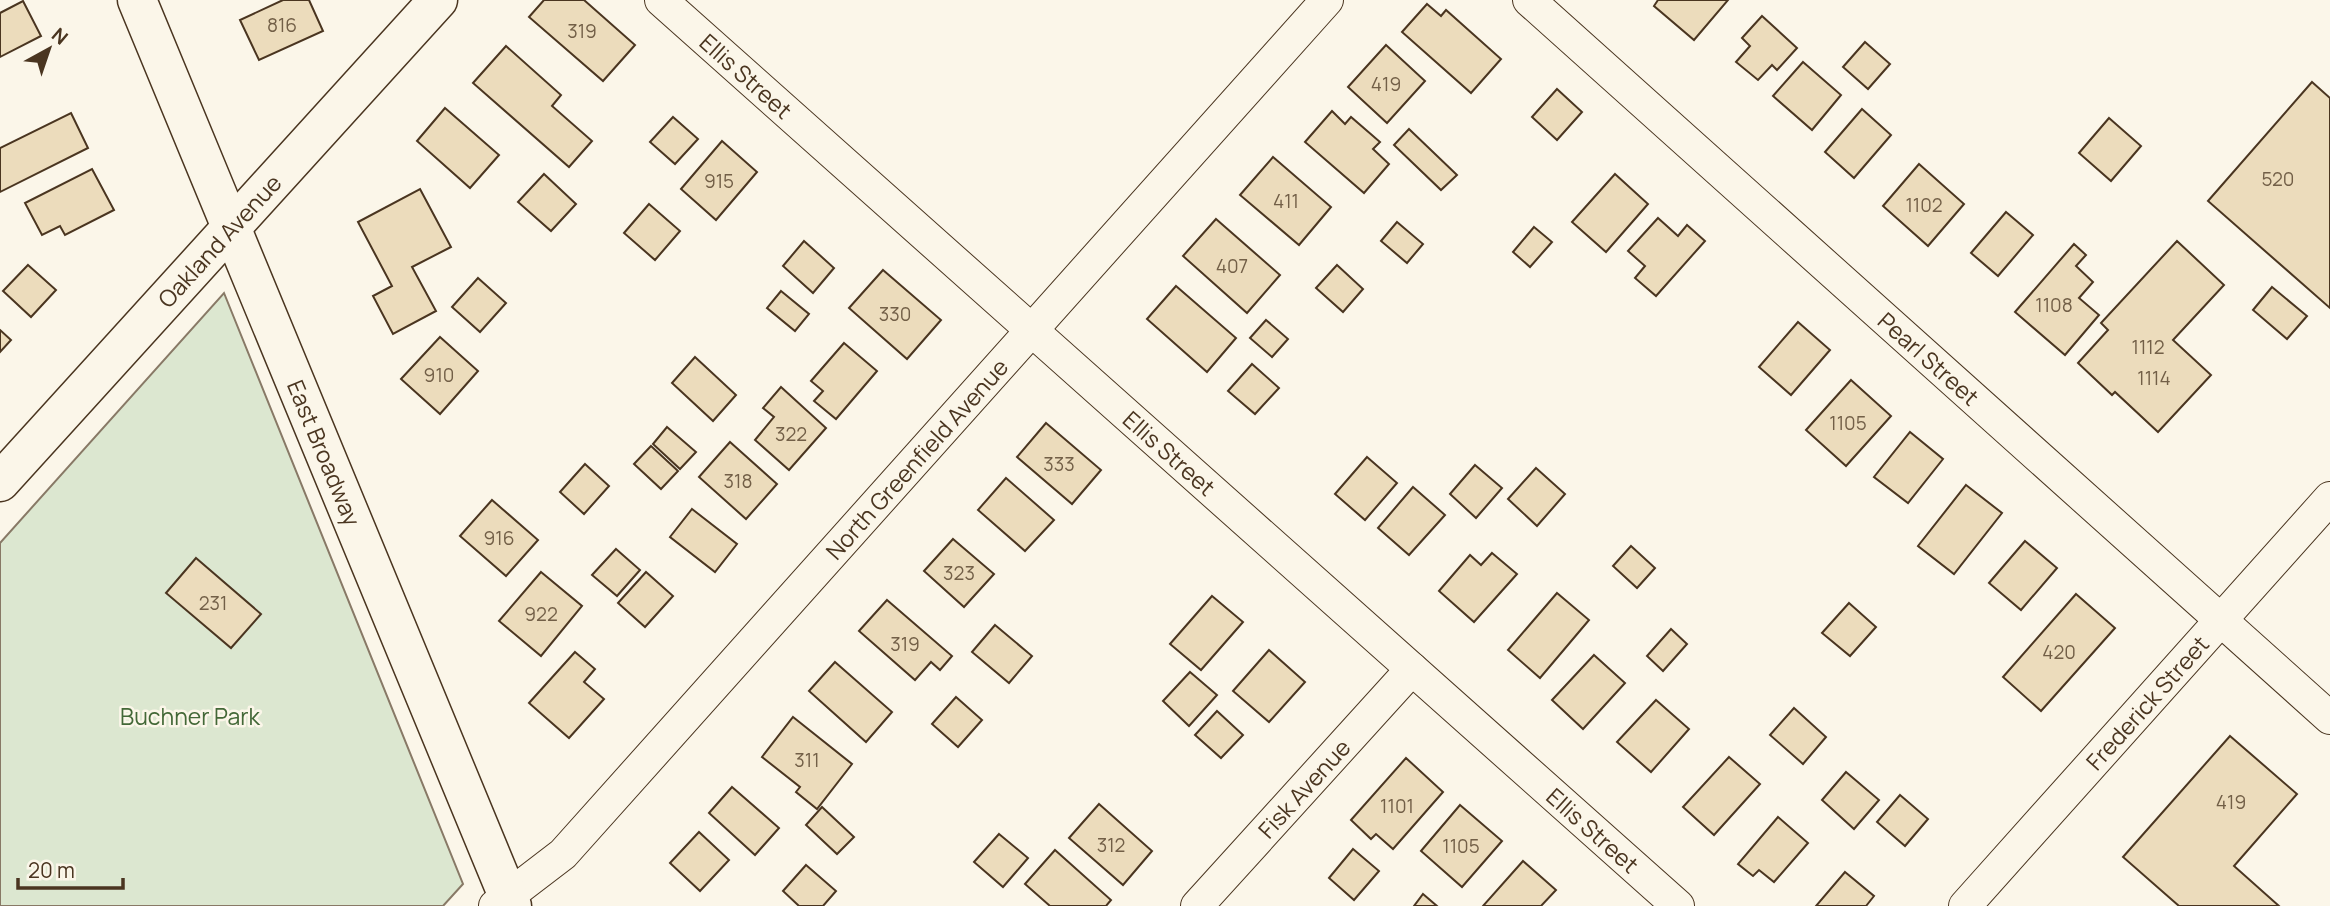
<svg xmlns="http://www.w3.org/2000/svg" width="2330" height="906" font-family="Manrope,sans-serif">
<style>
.green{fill:#dce7d0;stroke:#887966;stroke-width:2}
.building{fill:#ecdcbc;stroke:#4a3520;stroke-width:2}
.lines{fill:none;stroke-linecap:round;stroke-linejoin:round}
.minor-casing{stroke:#4a3520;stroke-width:34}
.tertiary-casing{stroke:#4a3520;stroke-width:41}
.secondary-casing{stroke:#4a3520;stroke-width:41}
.minor{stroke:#fbf6e9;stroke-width:32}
.tertiary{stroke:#fbf6e9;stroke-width:38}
.secondary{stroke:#fbf6e9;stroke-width:38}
.labels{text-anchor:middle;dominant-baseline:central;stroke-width:5;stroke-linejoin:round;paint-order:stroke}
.number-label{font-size:19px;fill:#725f47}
.street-label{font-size:23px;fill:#4a3520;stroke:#fbf6e9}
.park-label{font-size:23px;fill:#436837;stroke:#fbf6e9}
</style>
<rect width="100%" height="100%" fill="#fbf6e9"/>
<polygon class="green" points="224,293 463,884 443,906 0,906 0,543"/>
<g class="building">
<polygon points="283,0 309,0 323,31 259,60 240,20"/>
<polygon points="544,0 584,0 635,45 603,81 529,17"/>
<polygon points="1658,0 1728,0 1694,40 1654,6"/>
<polygon points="23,1 41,36 0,57 0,13"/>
<polygon points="1427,4 1441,16 1446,10 1501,59 1471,93 1402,32"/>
<polygon points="1762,16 1797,48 1777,70 1772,65 1758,80 1736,62 1750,46 1742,38"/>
<polygon points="1865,42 1890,64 1868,89 1843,67"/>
<polygon points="1386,45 1425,81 1387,123 1348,87"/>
<polygon points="506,46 561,95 552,106 592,141 569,167 473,83"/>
<polygon points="1803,62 1841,95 1812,130 1773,96"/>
<polygon points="2312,82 2330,98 2330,308 2208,201"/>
<polygon points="1557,89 1582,112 1557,140 1532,117"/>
<polygon points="445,108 499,155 470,188 417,141"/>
<polygon points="1862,109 1891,135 1854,178 1825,152"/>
<polygon points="1332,111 1345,124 1351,117 1380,142 1373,149 1389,164 1364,193 1305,142"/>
<polygon points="71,113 88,148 0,192 0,148"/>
<polygon points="673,117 698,139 675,164 650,142"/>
<polygon points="2109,118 2141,146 2111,181 2079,153"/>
<polygon points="1409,129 1457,175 1441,190 1394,145"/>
<polygon points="722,141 757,172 716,220 681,189"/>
<polygon points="1273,157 1331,207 1299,245 1240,195"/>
<polygon points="1919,164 1964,204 1928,246 1883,206"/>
<polygon points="92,169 114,210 65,235 60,226 42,235 25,203"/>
<polygon points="544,174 576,204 551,231 518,202"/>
<polygon points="1615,174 1648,204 1606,252 1572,222"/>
<polygon points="420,189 451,247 412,267 436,311 393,334 373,296 392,286 358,222"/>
<polygon points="649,204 680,231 655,260 624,233"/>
<polygon points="2006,212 2033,235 1998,276 1971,253"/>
<polygon points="1658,218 1678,236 1687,225 1705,241 1656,296 1635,278 1645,266 1628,251"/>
<polygon points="1216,219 1280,275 1247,313 1183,256"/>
<polygon points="1397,222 1423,244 1407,263 1381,241"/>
<polygon points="1534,227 1552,242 1530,267 1513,252"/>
<polygon points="804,241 834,268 813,293 783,266"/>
<polygon points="2177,241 2224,285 2173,340 2211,375 2158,432 2115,392 2112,395 2078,363 2108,330 2101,323"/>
<polygon points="2074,244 2086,255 2076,266 2093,282 2079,298 2099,315 2065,355 2015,312"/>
<polygon points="28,265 56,290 31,317 3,291"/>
<polygon points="1337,265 1363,289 1343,312 1316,288"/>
<polygon points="883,270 941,320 907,359 849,308"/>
<polygon points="478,278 506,303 480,332 452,307"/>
<polygon points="1176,286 1236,338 1207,372 1147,319"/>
<polygon points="2272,287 2307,316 2287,339 2253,310"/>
<polygon points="781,291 809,314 795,331 767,308"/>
<polygon points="1266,320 1288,339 1272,357 1250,338"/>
<polygon points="1798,322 1830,350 1791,395 1759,367"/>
<polygon points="0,330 11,340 0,352"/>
<polygon points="440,337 478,371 440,414 401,379"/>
<polygon points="844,343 877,371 836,419 814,401 823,391 811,381"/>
<polygon points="695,357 736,395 713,421 672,383"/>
<polygon points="1252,364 1279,388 1255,414 1228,391"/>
<polygon points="1851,380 1891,416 1846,466 1806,430"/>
<polygon points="781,387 826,428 789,470 755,440 774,417 763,408"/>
<polygon points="1046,423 1101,470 1072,504 1017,457"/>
<polygon points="667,427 696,452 680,469 653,444"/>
<polygon points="1910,432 1943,459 1908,503 1874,477"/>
<polygon points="730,442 777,484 746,519 699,477"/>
<polygon points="651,446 678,471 661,489 634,464"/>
<polygon points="1367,457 1397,483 1365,520 1335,494"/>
<polygon points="585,464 609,486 584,514 560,492"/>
<polygon points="1475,465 1502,488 1476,518 1450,494"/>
<polygon points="1536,468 1565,494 1537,526 1508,499"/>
<polygon points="1006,478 1054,520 1025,551 978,510"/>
<polygon points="1966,485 2002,513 1954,574 1918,546"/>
<polygon points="1413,487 1445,515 1409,555 1378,528"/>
<polygon points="492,500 538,540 506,576 460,536"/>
<polygon points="692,509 737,544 715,572 670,537"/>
<polygon points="953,539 994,574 964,607 924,571"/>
<polygon points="2025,541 2057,568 2021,610 1989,583"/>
<polygon points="1631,546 1655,568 1637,588 1613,566"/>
<polygon points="616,549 640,570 617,596 592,575"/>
<polygon points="1492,553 1517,574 1474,622 1439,591 1470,555 1481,565"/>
<polygon points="196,558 261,614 231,648 166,593"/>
<polygon points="541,572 582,606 541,656 499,621"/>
<polygon points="646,572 673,596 645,627 618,603"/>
<polygon points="1557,593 1589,620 1540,678 1508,650"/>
<polygon points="2076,594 2115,628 2041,711 2003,677"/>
<polygon points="1212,596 1243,622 1201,670 1170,644"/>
<polygon points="887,600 952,656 940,670 931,662 915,680 859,631"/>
<polygon points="1849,603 1876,627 1850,656 1822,633"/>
<polygon points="995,625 1032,656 1009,683 972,652"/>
<polygon points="1671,629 1687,644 1663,671 1647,656"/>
<polygon points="1269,650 1305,682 1269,722 1233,691"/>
<polygon points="575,652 595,669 584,682 604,699 569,738 529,703"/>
<polygon points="1594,655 1625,683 1583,729 1552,700"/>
<polygon points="835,662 892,712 866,742 809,691"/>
<polygon points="1190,672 1217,695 1189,726 1163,701"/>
<polygon points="956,697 982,720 958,747 932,724"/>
<polygon points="1656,700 1689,729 1651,772 1617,742"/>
<polygon points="1794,708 1826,737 1803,764 1770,735"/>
<polygon points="1217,711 1243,735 1221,758 1195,735"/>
<polygon points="793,717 852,764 817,809 796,792 800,787 762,757"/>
<polygon points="2230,736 2297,794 2234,866 2279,906 2179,906 2123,857"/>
<polygon points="1729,757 1760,784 1714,835 1683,807"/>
<polygon points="1406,758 1443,792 1393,849 1376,834 1371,839 1351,820"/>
<polygon points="1846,772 1879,800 1854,829 1822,800"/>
<polygon points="732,787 779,828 755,855 709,813"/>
<polygon points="1900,795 1928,819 1905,846 1877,822"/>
<polygon points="1099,804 1152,851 1123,885 1069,838"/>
<polygon points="1460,805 1502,841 1462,887 1421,851"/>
<polygon points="822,807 854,837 837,854 806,825"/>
<polygon points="1778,817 1808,843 1774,882 1759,870 1753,876 1738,864"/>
<polygon points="699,832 729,860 700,891 670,863"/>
<polygon points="999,834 1028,858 1003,887 974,862"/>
<polygon points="1353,849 1379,871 1354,900 1329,878"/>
<polygon points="1055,850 1111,900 1106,906 1050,906 1025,884"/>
<polygon points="1523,861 1556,890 1541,906 1483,906"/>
<polygon points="806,865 836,891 823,906 799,906 783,891"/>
<polygon points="1845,872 1874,896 1866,906 1816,906"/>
<polygon points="1423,894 1437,906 1414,906"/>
</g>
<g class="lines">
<defs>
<g id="minor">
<path id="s1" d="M661 0 1678 906"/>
<path id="s2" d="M1529 0 2330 718"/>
<path id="s3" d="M495 906 563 854 1327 0"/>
<path id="s4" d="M1197 906 1412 669"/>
<path id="s5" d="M1965 906 2330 498"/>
</g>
<g id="tertiary">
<path id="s6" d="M0 482 438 0"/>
</g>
<g id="secondary">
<path id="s7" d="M137 0 512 906"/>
</g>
</defs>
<use href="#minor" class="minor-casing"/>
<use href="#tertiary" class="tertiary-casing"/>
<use href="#secondary" class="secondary-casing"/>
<use href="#minor" class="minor"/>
<use href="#tertiary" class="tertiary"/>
<use href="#secondary" class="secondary"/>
</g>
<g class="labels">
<g class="number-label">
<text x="282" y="25">816</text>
<text x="582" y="31">319</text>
<text x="1386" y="84">419</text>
<text x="2278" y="179">520</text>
<text x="719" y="181">915</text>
<text x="1286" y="201">411</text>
<text x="1924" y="205">1102</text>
<text x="1232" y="266">407</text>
<text x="2054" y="305">1108</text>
<text x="895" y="314">330</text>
<text x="2148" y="347">1112</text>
<text x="439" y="375">910</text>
<text x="2154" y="378">1114</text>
<text x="1848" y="423">1105</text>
<text x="791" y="434">322</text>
<text x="1059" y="464">333</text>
<text x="738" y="481">318</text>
<text x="499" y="538">916</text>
<text x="959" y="573">323</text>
<text x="213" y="603">231</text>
<text x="541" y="614">922</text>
<text x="905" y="644">319</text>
<text x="2059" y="652">420</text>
<text x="807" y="760">311</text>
<text x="2231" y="802">419</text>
<text x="1397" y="806">1101</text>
<text x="1111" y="845">312</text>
<text x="1461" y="846">1105</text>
</g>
<g class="street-label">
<text stroke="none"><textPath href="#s1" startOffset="114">Ellis Street</textPath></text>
<text stroke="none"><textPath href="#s6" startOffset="326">Oakland Avenue</textPath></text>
<text stroke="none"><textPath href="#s2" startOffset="537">Pearl Street</textPath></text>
<text stroke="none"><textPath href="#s7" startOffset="490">East Broadway</textPath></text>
<text stroke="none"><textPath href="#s1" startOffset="681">Ellis Street</textPath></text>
<text stroke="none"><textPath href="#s3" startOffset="616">North Greenfield Avenue</textPath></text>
<text stroke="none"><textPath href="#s5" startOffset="273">Frederick Street</textPath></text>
<text stroke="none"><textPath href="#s4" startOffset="159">Fisk Avenue</textPath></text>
<text stroke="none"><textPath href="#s1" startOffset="1248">Ellis Street</textPath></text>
</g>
<g class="park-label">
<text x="190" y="716">Buchner Park</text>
</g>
</g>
<g transform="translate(49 49) rotate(40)" stroke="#fbf6e9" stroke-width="5" paint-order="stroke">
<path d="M0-5L12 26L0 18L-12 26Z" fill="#4a3520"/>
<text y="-10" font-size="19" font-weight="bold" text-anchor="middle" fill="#4a3520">N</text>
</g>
<path d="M18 878v10h105v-10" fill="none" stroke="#4a3520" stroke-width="3.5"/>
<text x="28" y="878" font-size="21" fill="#4a3520" stroke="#fbf6e9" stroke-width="5" paint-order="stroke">20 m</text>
</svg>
